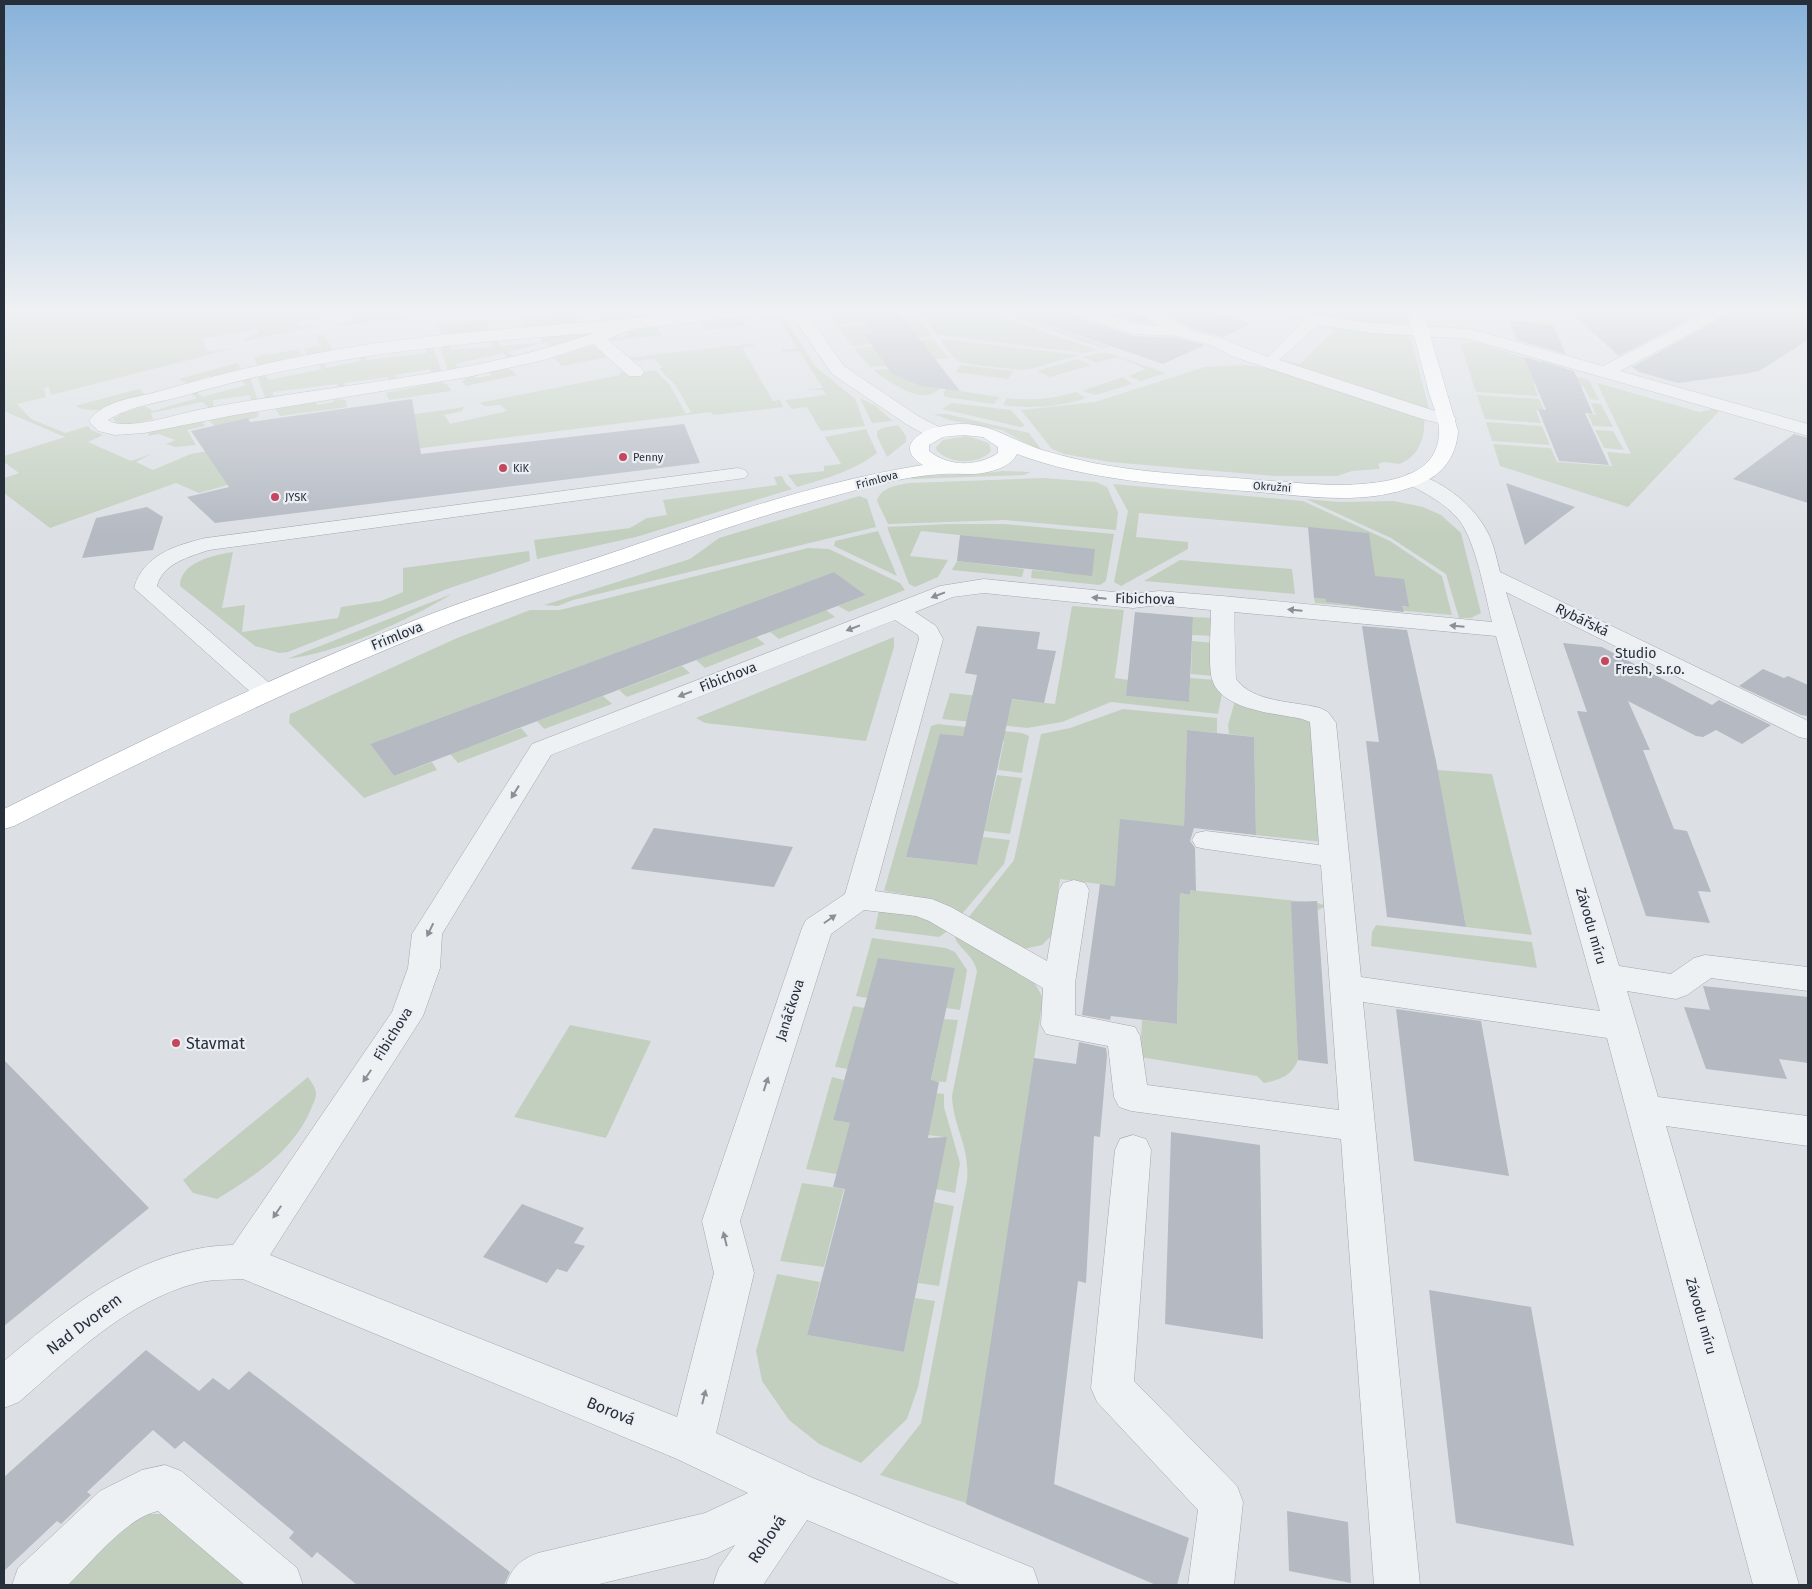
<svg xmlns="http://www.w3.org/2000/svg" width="1812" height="1589" font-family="'Fira Sans',sans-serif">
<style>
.green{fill:#c3cfbe}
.building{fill:#b4b9c2}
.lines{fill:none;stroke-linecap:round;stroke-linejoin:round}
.minor-casing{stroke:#a2a7af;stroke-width:1}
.major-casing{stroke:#9ca5b0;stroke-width:1}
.minor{fill:#eef1f4;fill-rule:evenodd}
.major{fill:#fff;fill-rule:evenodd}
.oneway{fill:#8a9098}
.poi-dot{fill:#c5475d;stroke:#ebeff3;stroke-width:2}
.labels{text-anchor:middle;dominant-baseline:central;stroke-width:4.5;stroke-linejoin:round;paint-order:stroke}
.far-poi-label{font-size:11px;fill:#272f3b;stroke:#ebeff3;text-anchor:start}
.far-street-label{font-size:11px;fill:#272f3b;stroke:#ebeff3}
.street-label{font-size:14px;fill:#272f3b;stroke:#ebeff3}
.poi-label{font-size:14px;fill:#272f3b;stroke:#ebeff3;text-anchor:start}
.near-poi-label{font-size:16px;fill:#272f3b;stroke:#ebeff3;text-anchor:start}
.near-street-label{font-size:16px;fill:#272f3b;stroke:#ebeff3}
</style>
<rect width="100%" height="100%" fill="#dce0e5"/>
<g class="green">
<polygon points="4,311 397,311 398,316 416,316 336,327 341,323 355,321 350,313 297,322 299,326 312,324 319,328 311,327 244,341 244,339 259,333 256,329 202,339 207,351 231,349 51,395 49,387 44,388 46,397 17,404 31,419 65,433 88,426 91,430 103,435 88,442 131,461 151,454 136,462 153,470 191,454 231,447 268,436 464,407 462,411 444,415 450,424 507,411 501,405 485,406 479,403 620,375 619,373 625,372 629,375 655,370 669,384 686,414 691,412 676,386 659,369 663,367 653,359 636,361 626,358 757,343 753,346 742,348 773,401 780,400 783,407 713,415 711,412 366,455 242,481 199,493 176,483 50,528 4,493 4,478 19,473 4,462 4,456 65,437 4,411"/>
<polygon points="615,311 650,311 653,316 631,320 629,318 603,320 601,313"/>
<polygon points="827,311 858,311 866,322 836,325"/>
<polygon points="918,311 983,311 1098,350 1085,353 937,335"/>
<polygon points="996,311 1006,311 1110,347 1104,349"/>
<path d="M1302 311H1404L1407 322C1390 331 1321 318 1302 311Z"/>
<polygon points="578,315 580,322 590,322 524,328 525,318"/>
<polygon points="738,316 742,318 747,326 706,330 701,322"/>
<polygon points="778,317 784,318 816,367 855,399 865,426 821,431 807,407 792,409 785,400 826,395 823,390 806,390 823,388 799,351 783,352 781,350 797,348 780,320 768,321 762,318"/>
<polygon points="916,317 932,336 909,339 904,319"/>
<polygon points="489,320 486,332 444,336 441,334 438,324"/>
<polygon points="867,324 873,333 864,334 871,344 852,346 838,327"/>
<polygon points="1320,325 1402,334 1411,339 1429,409 1271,357 1300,364 1335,330"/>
<polygon points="653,326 658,328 662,335 608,341 615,336 620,338 630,334 626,332"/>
<polygon points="600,332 553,347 545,342 508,352 515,357 509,359 503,353 455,364 460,370 448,372 440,345 450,344 451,350 493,347 493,340 498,340 499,346 541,343 541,336"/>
<polygon points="314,334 324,336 333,349 331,351 309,357 304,349 321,346"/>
<polygon points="933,339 948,358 926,360 911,341"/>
<polygon points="940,339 1080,355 1030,369 1018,370 962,363 954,358"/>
<polygon points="1474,342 1539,362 1544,361 1565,368 1567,374 1589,380 1599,400 1590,399 1584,387 1533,383 1538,396 1476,392 1461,346 1461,344"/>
<polygon points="426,346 433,346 442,373 433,374 429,369 395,375 397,381 390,382 388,377 344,383 345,389 338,390 337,384 273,392 273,398 266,400 257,376 264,373 269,380 322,369 317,363 323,362 326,368 361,361 358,355 365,354 367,360 427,353"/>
<polygon points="591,346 596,346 608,357 562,366 554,358"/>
<polygon points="873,346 887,366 870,367 854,349"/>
<polygon points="298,349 303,358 299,356 283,359 285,361 260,365 256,363 254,358 266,353 267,355"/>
<polygon points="1099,353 1108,353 1166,373 1141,381 1128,376 1146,369 1117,357 1096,363 1083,357"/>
<polygon points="1078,359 1091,365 1050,377 1037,371"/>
<polygon points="237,363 241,369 238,371 212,378 209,376 188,384 179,379"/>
<polygon points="961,365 1013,371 1008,379 955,372"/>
<path d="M1245 365 1273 369 1310 382 1316 380 1424 417C1426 436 1419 457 1399 464L1384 462 1378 464 1380 468 1378 469 1352 471 1337 476H1274L1110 462 1064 454 1052 449 1021 410 1095 402 1205 367Z"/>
<polygon points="506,369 512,370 517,375 466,386 462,382 467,377 474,375 477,378 492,375 490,372"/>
<path d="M889 369 940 388C924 408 888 381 873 370Z"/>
<polygon points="250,377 258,401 251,401 250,395 213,400 213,407 209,408 202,402 151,413 153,419 134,424 118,424 113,419 123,413 145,406 153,411 197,398 190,393 196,391 202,397 246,385 240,380"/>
<polygon points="1123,377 1132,384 1096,395 1082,391"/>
<polygon points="441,382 447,384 451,391 389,400 386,393"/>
<polygon points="1597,383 1699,412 1712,409 1719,411 1628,507 1500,466 1493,444 1551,448 1557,462 1612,466 1607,452 1631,454"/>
<path d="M139 389 145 395C129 405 93 416 75 406Z"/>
<polygon points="946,389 999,397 994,404 946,397 943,394"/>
<path d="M1076 392 1086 398C1062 407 1028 409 1003 405L1007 398C1029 401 1054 399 1076 392Z"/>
<polygon points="1477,395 1539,399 1544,410 1536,410 1541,423 1485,419"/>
<polygon points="860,398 877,407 893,421 872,423"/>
<polygon points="334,399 346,400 347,407 280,416 276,410 280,407 316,402 317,405 334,402"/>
<polygon points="952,403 1011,410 1025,426 1020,427 942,409"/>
<polygon points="1591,403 1601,404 1613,427 1593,426 1588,414 1596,415"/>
<polygon points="257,411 259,415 256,418 214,426 207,417"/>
<polygon points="934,414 946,414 1029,433 1044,453 1002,430 949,420"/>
<polygon points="200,418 205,426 187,430 196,445 175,447 166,444 175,440 159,434 148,436 150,431 180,423 182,426 200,422"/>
<polygon points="1486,422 1542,426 1550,445 1492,441"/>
<polygon points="898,425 906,436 906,442 887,457 877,436 877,431 882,428"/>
<path d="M866 429 877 453C854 471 824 479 797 487L788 475 824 471V466L841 464 825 437Z"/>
<polygon points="1595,430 1613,431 1624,450 1604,448"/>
<path d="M967 436 989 443 991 451C979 465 950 464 937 451L936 447 943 440Z"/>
<path d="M1002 471 1031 472 1024 475 913 479 906 477C938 474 970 476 1002 471Z"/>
<polygon points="782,476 786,484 792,489 636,537 537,559 534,540 630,528 647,518 667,515 663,500 777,485 774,477"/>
<path d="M1044 478 1096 482 1107 487 1118 512 1116 530 1005 520 888 524 877 501C881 487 897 485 910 483Z"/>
<polygon points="1113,484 1303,501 1390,541 1442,576 1452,615 1315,603 1314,598 1326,599 1326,602 1350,605 1350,602 1409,607 1361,575 1368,533 1139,513 1136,537 1188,542 1188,549 1121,586 1114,582 1128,511"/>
<polygon points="859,496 867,499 876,527 573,600 558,606 544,605 690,559 719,538"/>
<polygon points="1306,499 1339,502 1394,501 1423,507 1441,515 1461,533 1481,613 1471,618 1459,618 1446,574 1391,538"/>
<polygon points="949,524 1004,524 1114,534 1106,581 1100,585 1031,578 1032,570 1065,573 1072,547 921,531 910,556 948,560 938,577 915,587 909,584 887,527"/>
<polygon points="878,531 897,576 834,546 835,541"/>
<polygon points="808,548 829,549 900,583 905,590 849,612 838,606 866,595 834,572 370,744 394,776 432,762 437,770 364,798 289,723 290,714 457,638 530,610 560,610"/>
<path d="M529 551 530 561 447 589 288 652 279 653 255 646 180 586C180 562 214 555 233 552L222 608 245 605 242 632 338 618 341 607 381 601 403 592V568Z"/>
<polygon points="1180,560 1292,569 1295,594 1144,581"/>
<polygon points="957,561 1024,569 1022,577 952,570"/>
<path d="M452 594C408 620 338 653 287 659Z"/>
<polygon points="1072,606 1124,610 1114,684 1115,678 1129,680 1126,696 1189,702 1190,678 1216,680 1223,689 1218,714 1111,702 1062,722 1027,728 942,719 950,693 1055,704"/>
<polygon points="826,610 835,617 779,639 770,632"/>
<polygon points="1193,617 1213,618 1213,636 1192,635"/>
<polygon points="756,637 765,644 705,668 696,660"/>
<polygon points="894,637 894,647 866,741 705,723 696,718"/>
<polygon points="1192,641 1214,643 1213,676 1191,674"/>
<polygon points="682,666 690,673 627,697 619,690"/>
<polygon points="603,696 612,704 544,729 537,721"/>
<polygon points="1235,701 1308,720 1314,725 1323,842 1256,835 1254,737 1229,734 1228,725"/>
<polygon points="1123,709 1217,718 1217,733 1187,730 1184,826 1115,886 1060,879 1052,935 1042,945 1024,949 968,918 1014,860 1041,734 1070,728"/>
<path d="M938 724 1022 733 1029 736 1022 773 998 770 1004 741 945 735 906 857 977 865 983 837 1010 840 1004 864 962 914C938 899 912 895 884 891L931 726Z"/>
<polygon points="521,728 528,736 458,763 450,754"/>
<polygon points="1437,770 1492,774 1532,935 1466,927"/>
<polygon points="997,775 1022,778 1010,834 984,831"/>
<path d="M1190 890 1318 903 1326 906 1318 910 1292 907 1298 1060C1292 1076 1279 1080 1264 1083L1257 1076 1140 1057 1142 1020 1177 1024 1180 893 1190 895Z"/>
<polygon points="879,910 916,912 949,930 939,937 875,929"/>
<polygon points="1376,925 1532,942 1537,968 1371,946 1372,932"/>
<path d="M958 934 1034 982 1043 998 969 1504 880 1475 921 1423 967 1180C970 1146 953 1127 952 1096L977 971C973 954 956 946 955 937Z"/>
<polygon points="872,938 946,948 955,952 967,970 960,1010 946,1008 955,968 867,998 856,996"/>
<polygon points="853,1006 865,1008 848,1069 835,1067"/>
<polygon points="944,1019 958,1020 946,1082 931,1081"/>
<polygon points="570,1025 651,1041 606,1138 514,1117"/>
<path d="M308 1077C311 1082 316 1087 316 1094 316 1098 313 1104 311 1109 294 1150 254 1177 217 1199L193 1193 183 1180Z"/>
<polygon points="832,1077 844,1080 833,1120 860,1125 848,1176 806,1169"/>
<polygon points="937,1093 944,1094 944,1107 960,1163 955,1193 936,1189 944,1137 919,1134"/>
<polygon points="802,1183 844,1189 824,1267 780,1261"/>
<polygon points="934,1202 954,1206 939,1286 918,1283"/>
<polygon points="777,1274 820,1282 807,1335 904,1352 915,1298 935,1301 918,1387 907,1419 861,1463 819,1444 789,1420 762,1381 756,1351"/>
<polygon points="148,1514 166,1514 248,1585 57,1585 116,1527"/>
</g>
<g class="building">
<polygon points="858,311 898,311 960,391 921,386 892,374 864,334 873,333"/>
<polygon points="1023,311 1069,311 1072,316 1133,336 1178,338 1205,345 1163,364 1022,316"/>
<polygon points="1103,311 1134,311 1152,323 1136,322"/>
<polygon points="1161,311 1210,311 1251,324 1223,337 1191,328"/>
<polygon points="1569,311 1706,311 1619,356"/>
<polygon points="1734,311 1808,311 1808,340 1759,371 1744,374 1678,383 1639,372 1632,367"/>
<polygon points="1509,320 1553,325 1566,354 1517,340"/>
<polygon points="1524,357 1574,371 1593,414 1585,413 1609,465 1559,461 1538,409 1546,410"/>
<polygon points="412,399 421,454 684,424 700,463 215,523 187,497 229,487 191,431 248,418 250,422"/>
<polygon points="1794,434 1808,438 1808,503 1733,479"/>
<polygon points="1506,483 1575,507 1525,545"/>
<polygon points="147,507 163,517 153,550 82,558 96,518"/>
<polygon points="1308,527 1369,533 1375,576 1404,579 1409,607 1402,606 1404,612 1360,607 1359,606 1326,602 1326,599 1314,598"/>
<polygon points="960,535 1095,549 1092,576 957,561"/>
<polygon points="834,572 866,595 394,776 370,744"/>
<polygon points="1135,612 1193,617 1189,702 1126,696"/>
<polygon points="977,626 1040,632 1037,649 1056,651 1044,703 1012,699 977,865 906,857 940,734 963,736 977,675 965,673"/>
<polygon points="1362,626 1407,630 1436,761 1466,927 1387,917 1366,741 1379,742"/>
<polygon points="1563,643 1602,647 1712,705 1719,700 1771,725 1742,744 1716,730 1703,737 1696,736 1628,701 1650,750 1643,750 1674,829 1687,831 1711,892 1698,891 1710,923 1646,916 1577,711 1587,712"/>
<polygon points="1763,669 1784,678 1788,676 1808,685 1808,716 1801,715 1739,686"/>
<polygon points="1187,730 1254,737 1256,835 1194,828 1190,841 1195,848 1196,891 1190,890 1190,895 1180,893 1177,1024 1111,1016 1110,1020 1082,1015 1100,884 1115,886 1120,819 1184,826"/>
<polygon points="654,828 793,847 774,887 631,869"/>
<polygon points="1317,901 1328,1064 1298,1060 1291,902"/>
<polygon points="878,958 955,968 931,1080 939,1082 928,1138 947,1137 904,1352 807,1335 845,1189 833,1187 850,1123 833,1120"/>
<polygon points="1703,986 1808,997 1808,1063 1779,1059 1787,1079 1706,1069 1684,1007 1710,1010"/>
<polygon points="1396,1009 1481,1021 1509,1176 1414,1161"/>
<polygon points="1079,1042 1106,1048 1107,1056 1100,1137 1094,1136 1086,1283 1078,1281 1054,1484 1189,1538 1177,1585 1156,1585 966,1504 1034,1058 1076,1064"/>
<polygon points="4,1060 149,1208 4,1326"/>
<polygon points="1171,1132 1260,1145 1263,1339 1165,1324"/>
<polygon points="522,1204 584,1228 574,1243 585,1246 567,1272 557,1269 547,1283 483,1257"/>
<polygon points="1429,1290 1531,1307 1574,1546 1456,1523"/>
<polygon points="146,1350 199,1391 213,1378 229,1390 249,1371 510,1572 504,1585 357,1585 317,1552 312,1558 289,1538 294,1532 184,1441 175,1449 153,1430 87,1492 91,1495 61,1524 57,1521 4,1571 4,1477"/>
<polygon points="1287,1511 1348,1522 1351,1583 1289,1571"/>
</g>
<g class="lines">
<defs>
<g id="minor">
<path d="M703 311H755L747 316 633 329 607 339 641 368 644 372 641 376H629L593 344 544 360 468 377 235 415 144 433 115 435 98 431 89 421C104 399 137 398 160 391 237 369 315 351 393 341 496 327 600 323 703 311ZM594 333C466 378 329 384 197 410 178 414 123 432 108 420 130 406 161 402 187 395 320 356 456 343 594 333Z"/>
<polygon points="789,311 805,311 844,366 918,416 943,429 945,433 943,437 929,437 906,424 832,374"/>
<polygon points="1071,311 1096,311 1136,324 1159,326 1136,311 1156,311 1190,330 1223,339 1268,357 1303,321 1286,311 1308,311 1318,316 1373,323 1470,329 1603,366 1711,311 1732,311 1620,371 1808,424 1808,436 1469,339 1373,333 1318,325 1279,360 1432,410 1453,415 1456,419 1453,423 1447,425 1422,419 1234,357 1211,345 1178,336 1134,334 1073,314"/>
<path d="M738 468 745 470 748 474 745 478 209 550C189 557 163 563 157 586L274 687 278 692 274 697 265 700 256 697 134 588C143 555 176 545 206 538Z"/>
<path d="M1413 473C1444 481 1475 506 1489 535 1494 546 1497 560 1500 572L1808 721V739L1799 737 1506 592 1619 966 1671 974 1694 958 1705 955 1808 967V991L1711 978 1687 995 1676 999 1627 991 1658 1097 1808 1116V1146L1666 1126 1799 1585H1753L1607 1038 1363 1002 1420 1585H1374L1341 1139 1131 1111 1119 1107 1114 1097 1108 1046 1046 1034 1041 1025 1043 988 929 921 916 916 864 910 831 934 740 1221 754 1273 716 1433 813 1478 1033 1568 1039 1585H961L807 1520 763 1585H713L719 1568 735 1545 707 1558 595 1585H506C512 1567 520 1560 538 1553L705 1513 748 1493 677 1459 243 1279C228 1280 212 1279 197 1283 127 1301 72 1356 19 1402L4 1408V1361C70 1306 143 1247 233 1245L392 1012 408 968 412 934 532 744 940 586 984 579 1133 594 1159 591 1222 596 1492 622C1485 594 1476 542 1459 520 1445 503 1425 493 1406 483L1403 479 1406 475ZM984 593 1133 608 1159 605 1211 610C1211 625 1208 666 1212 679 1221 711 1276 713 1302 719L1310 722 1319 845 1206 831 1196 833 1192 840 1196 847 1206 849 1321 865 1339 1110 1147 1085 1140 1036 1135 1027 1075 1015V983L1089 890 1085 883 1074 880 1063 883 1059 890 1047 961 951 907 932 899 875 891 943 639 936 626 915 612 953 597ZM1234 612 1496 636 1600 1011 1361 977 1336 723 1328 712 1320 708C1294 701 1253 703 1236 679ZM895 620 918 635 919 639 845 894 806 920 802 928 702 1221 714 1273 677 1417 270 1255 423 1016 440 968 442 934 551 755Z"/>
<polygon points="1133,1135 1146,1139 1151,1150 1134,1381 1237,1486 1243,1502 1234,1585 1188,1585 1198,1510 1097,1402 1091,1388 1115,1150 1120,1139"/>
<path d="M165 1465 181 1471 297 1568 303 1585H245L158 1511C126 1518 92 1562 68 1585H12L18 1568 100 1491 142 1470Z"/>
</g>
<path id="major" d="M1407 311H1423L1458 431C1457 450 1448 468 1431 478 1375 510 1305 495 1245 491 1169 485 1089 481 1017 454 1012 464 1002 468 992 471 975 476 960 473 943 474 901 476 857 490 816 501 752 518 688 541 626 563 566 583 505 602 446 625 298 684 156 754 14 826L4 829V809C144 739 285 670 431 614 494 590 559 571 623 549 721 516 821 481 923 465 896 449 916 432 938 427 983 416 1003 437 1042 450 1059 455 1076 459 1093 463 1140 472 1189 475 1236 478 1270 481 1304 484 1338 485 1374 484 1438 482 1439 433 1440 421 1433 405 1429 393 1422 366 1415 338 1407 311ZM963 435 983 437 998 447V453C977 467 949 467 929 451V445L943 437Z"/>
</defs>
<use href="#minor" class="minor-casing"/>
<use href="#major" class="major-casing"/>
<use href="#minor" class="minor"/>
<use href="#major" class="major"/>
</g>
<defs><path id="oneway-solid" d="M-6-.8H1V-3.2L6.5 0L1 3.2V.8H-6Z" transform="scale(1.25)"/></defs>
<g class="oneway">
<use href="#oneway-solid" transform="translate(938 595) rotate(159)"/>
<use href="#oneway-solid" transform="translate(1099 598) rotate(-174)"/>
<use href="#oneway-solid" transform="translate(1295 610) rotate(-175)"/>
<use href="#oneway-solid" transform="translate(1457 626) rotate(-175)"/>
<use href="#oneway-solid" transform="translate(853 628) rotate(159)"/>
<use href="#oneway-solid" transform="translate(685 694) rotate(159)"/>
<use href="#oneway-solid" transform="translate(515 792) rotate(122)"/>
<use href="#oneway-solid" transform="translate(830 919) rotate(-35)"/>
<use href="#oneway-solid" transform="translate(430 930) rotate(116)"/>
<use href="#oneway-solid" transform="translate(367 1076) rotate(124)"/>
<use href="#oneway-solid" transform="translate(766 1084) rotate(-72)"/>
<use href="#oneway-solid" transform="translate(277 1212) rotate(124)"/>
<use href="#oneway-solid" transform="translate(725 1239) rotate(-104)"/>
<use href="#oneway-solid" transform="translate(704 1397) rotate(-76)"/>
</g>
<linearGradient id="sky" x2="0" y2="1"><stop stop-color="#88b2da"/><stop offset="0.58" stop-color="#eff1f3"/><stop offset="1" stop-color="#eff1f3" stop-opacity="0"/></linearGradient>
<rect width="1812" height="534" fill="url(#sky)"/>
<g class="poi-dot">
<circle cx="623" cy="457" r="5"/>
<circle cx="503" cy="468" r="5"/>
<circle cx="275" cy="497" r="5"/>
<circle cx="1605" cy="661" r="5"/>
<circle cx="176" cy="1043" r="5"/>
</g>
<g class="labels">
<g class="far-poi-label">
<text x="633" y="457">Penny</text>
<text x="513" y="468">KiK</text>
<text x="285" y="497">JYSK</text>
</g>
<g class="far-street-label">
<text transform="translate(877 480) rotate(-15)">Frimlova</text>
<text transform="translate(1272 487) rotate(4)">Okružní</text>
</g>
<g class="street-label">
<text transform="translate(1145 599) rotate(1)">Fibichova</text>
<text transform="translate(1582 620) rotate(26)">Rybářská</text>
<text transform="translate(397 636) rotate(-22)">Frimlova</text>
<text transform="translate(728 677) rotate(-21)">Fibichova</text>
<text transform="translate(1591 926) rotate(74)">Závodu míru</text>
<text transform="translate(790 1010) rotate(-72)">Janáčkova</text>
<text transform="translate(393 1034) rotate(-58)">Fibichova</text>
<text transform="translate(1701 1316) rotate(74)">Závodu míru</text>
</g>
<g class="poi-label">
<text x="1615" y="653">Studio<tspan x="1615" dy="16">Fresh, s.r.o.</tspan></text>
</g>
<g class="near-poi-label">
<text x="186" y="1043">Stavmat</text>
</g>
<g class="near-street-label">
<text transform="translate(84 1324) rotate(-37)">Nad Dvorem</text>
<text transform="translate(611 1411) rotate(22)">Borová</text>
<text transform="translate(767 1539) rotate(-56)">Rohová</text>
</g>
</g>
<rect width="1812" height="1589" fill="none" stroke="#272f3b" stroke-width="10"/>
</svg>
